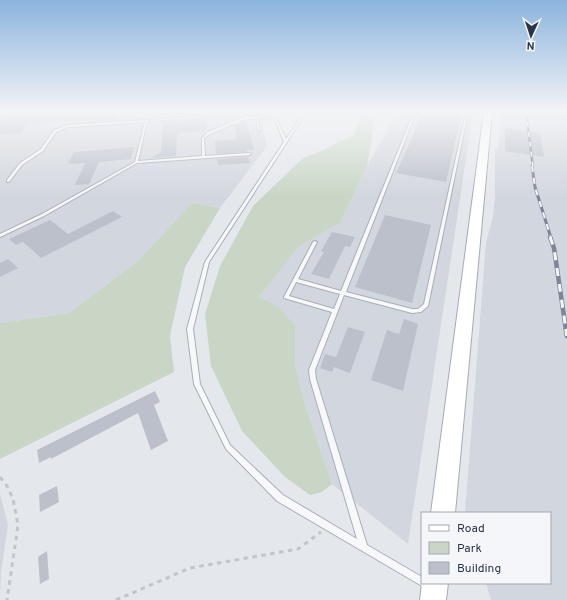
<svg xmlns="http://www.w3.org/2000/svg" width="567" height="600" font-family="Overpass,sans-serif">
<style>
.built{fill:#d2d6de}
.green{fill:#c9d6c5}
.building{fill:#bbc0ca}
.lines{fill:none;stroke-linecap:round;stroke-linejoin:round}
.service-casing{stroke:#a9aeb7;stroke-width:2}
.primary-casing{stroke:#a3abb8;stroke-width:2}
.path{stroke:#c2c5cb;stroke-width:3;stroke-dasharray:4.5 4.5;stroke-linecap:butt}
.service{fill:#f7f8fa;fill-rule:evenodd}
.primary{fill:#fff;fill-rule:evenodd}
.rail-far3-casing{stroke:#7d8696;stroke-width:2.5}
.rail-far2-casing{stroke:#7d8696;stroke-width:3}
.rail-far1-casing{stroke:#7d8696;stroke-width:4.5}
.rail-casing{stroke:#7d8696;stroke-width:5}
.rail-far3{stroke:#f4f6f9;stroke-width:1.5;stroke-dasharray:5;stroke-linecap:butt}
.rail-far2{stroke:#f4f6f9;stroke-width:2;stroke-dasharray:6;stroke-linecap:butt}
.rail-far1{stroke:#f4f6f9;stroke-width:3;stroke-dasharray:8;stroke-linecap:butt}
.rail{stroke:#f4f6f9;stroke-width:3.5;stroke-dasharray:11;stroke-linecap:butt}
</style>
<rect width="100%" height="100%" fill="#e4e7ec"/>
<g class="built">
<polygon points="0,112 275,112 276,116 262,121 267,146 220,208 192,203 138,261 69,313 0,323"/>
<polygon points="398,112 473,112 408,544 332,484 305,405 295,364 295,326 259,297 298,247 340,223 367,166"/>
<polygon points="500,112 567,112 567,600 491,600 486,583 550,583 550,513 465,513 486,243 493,217 495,198 495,150 498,148 500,125"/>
<polygon points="0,494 8,525 1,572 0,595"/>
</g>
<g class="green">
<polygon points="362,112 374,113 372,139 367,166 340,223 298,247 259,297 280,308 295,326 295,364 305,405 332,484 322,492 310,495 285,477 242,431 211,366 205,314 220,266 253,206 303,158 317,153 354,135"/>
<polygon points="192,203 220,208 185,267 170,336 174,372 0,459 0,323 69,313 138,261"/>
</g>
<g class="building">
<polygon points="8,112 120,112 117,120 95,122 96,120 27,124 21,133 0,134 0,120"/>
<polygon points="165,112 206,112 206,115 164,117"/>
<polygon points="424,112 462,112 446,182 396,173"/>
<polygon points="206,119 207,131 177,133 176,156 151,158 161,152 163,121"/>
<polygon points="243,121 246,121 254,150 247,150 247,152 216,154 215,141 237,139 234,126"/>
<polygon points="505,128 540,133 544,157 505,151"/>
<polygon points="134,147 131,159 99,162 89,184 75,185 85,163 68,164 74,152"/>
<polygon points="248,157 250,163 218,165 217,159"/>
<polygon points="113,211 122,217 41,258 23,242 16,245 9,239 50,220 68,234"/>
<polygon points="385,215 431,225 412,303 355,287"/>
<polygon points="332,232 355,237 350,247 345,246 329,279 311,274 324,252 321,251"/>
<polygon points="8,259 18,268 0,277 0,263"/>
<polygon points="404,319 418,324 403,391 371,380 387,330 399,334"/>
<polygon points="348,327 365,332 350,373 334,367 332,372 320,368 325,354 336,357"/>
<polygon points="155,391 160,402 154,405 168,441 151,450 138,413 51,459 51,457 39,463 37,450"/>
<polygon points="57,486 59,502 40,512 39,495"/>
<polygon points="47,551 49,579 40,584 38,557"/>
</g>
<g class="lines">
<defs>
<path id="service" d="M270 112 288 113 299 116 300 122 209 262 193 329 200 384 230 445 283 495 357 539 310 379 309 370 332 312 284 298V297L313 242 315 241 317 242 298 279 341 291 414 112H416L346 292 412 309H418L424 304 466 112H468L428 306 421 312 412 313 344 295 315 370 316 379 367 545 422 577V583H426L425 585 422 586 277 501 226 449 194 384 187 329 205 262 284 142 275 120 278 118 277 113H275L147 121 138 161 202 156V138L208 132 241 118 267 115 268 116 258 118 260 131 258 130 256 118 243 120 210 134 204 138 205 156 249 153 251 154 250 155 137 163 44 216 0 237V234L42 214 135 162 145 122 68 127 56 132 43 151 22 165 9 182H7V180L20 163 41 149 54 130 68 125ZM279 114 288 115 297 117 298 122 286 139 277 120 280 118ZM296 282 340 294 334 309 289 296Z"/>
<g id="primary">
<polygon points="484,112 492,112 455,513 431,513"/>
<polygon points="422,583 448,583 446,600 420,600"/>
</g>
</defs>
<use href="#service" class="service-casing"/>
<use href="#primary" class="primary-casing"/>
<g class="path">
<polyline points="0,477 7,486 13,499 18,525 7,600"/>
<polyline points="116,600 190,568 298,549 321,532"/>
</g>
<use href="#service" class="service"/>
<use href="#primary" class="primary"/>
<defs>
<polyline id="rail-far3" points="526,112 533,167"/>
<polyline id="rail-far2" points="532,166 535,187 551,238"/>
<polyline id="rail-far1" points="550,237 554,248 566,330"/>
<polyline id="rail" points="566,329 567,336"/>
</defs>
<use href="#rail-far3" class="rail-far3-casing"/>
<use href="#rail-far2" class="rail-far2-casing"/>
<use href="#rail-far1" class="rail-far1-casing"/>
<use href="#rail" class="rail-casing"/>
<use href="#rail-far3" class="rail-far3"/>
<use href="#rail-far2" class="rail-far2"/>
<use href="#rail-far1" class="rail-far1"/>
<use href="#rail" class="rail"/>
</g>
<linearGradient id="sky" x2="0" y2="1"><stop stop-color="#8bb4dd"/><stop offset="0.57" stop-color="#f3f4f6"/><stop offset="1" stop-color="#f3f4f6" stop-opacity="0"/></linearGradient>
<rect width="567" height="196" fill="url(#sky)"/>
<rect x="421" y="512" width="130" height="72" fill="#f4f6f9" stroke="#a4a8b1"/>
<rect x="429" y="525" width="20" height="6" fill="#ffffff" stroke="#a4a8b1"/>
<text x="457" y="532" font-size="12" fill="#2b3445">Road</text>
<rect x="429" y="542" width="20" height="12" fill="#c9d6c5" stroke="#a4a8b1"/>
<text x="457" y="552" font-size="12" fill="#2b3445">Park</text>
<rect x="429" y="562" width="20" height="12" fill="#bbc0ca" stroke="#a4a8b1"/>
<text x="457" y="572" font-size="12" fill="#2b3445">Building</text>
<g transform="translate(531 36) rotate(183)" stroke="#f4f6f9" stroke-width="3" paint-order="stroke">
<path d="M0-3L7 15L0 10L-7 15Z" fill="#2b3445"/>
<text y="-6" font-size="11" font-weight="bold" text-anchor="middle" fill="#2b3445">N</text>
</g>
</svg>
